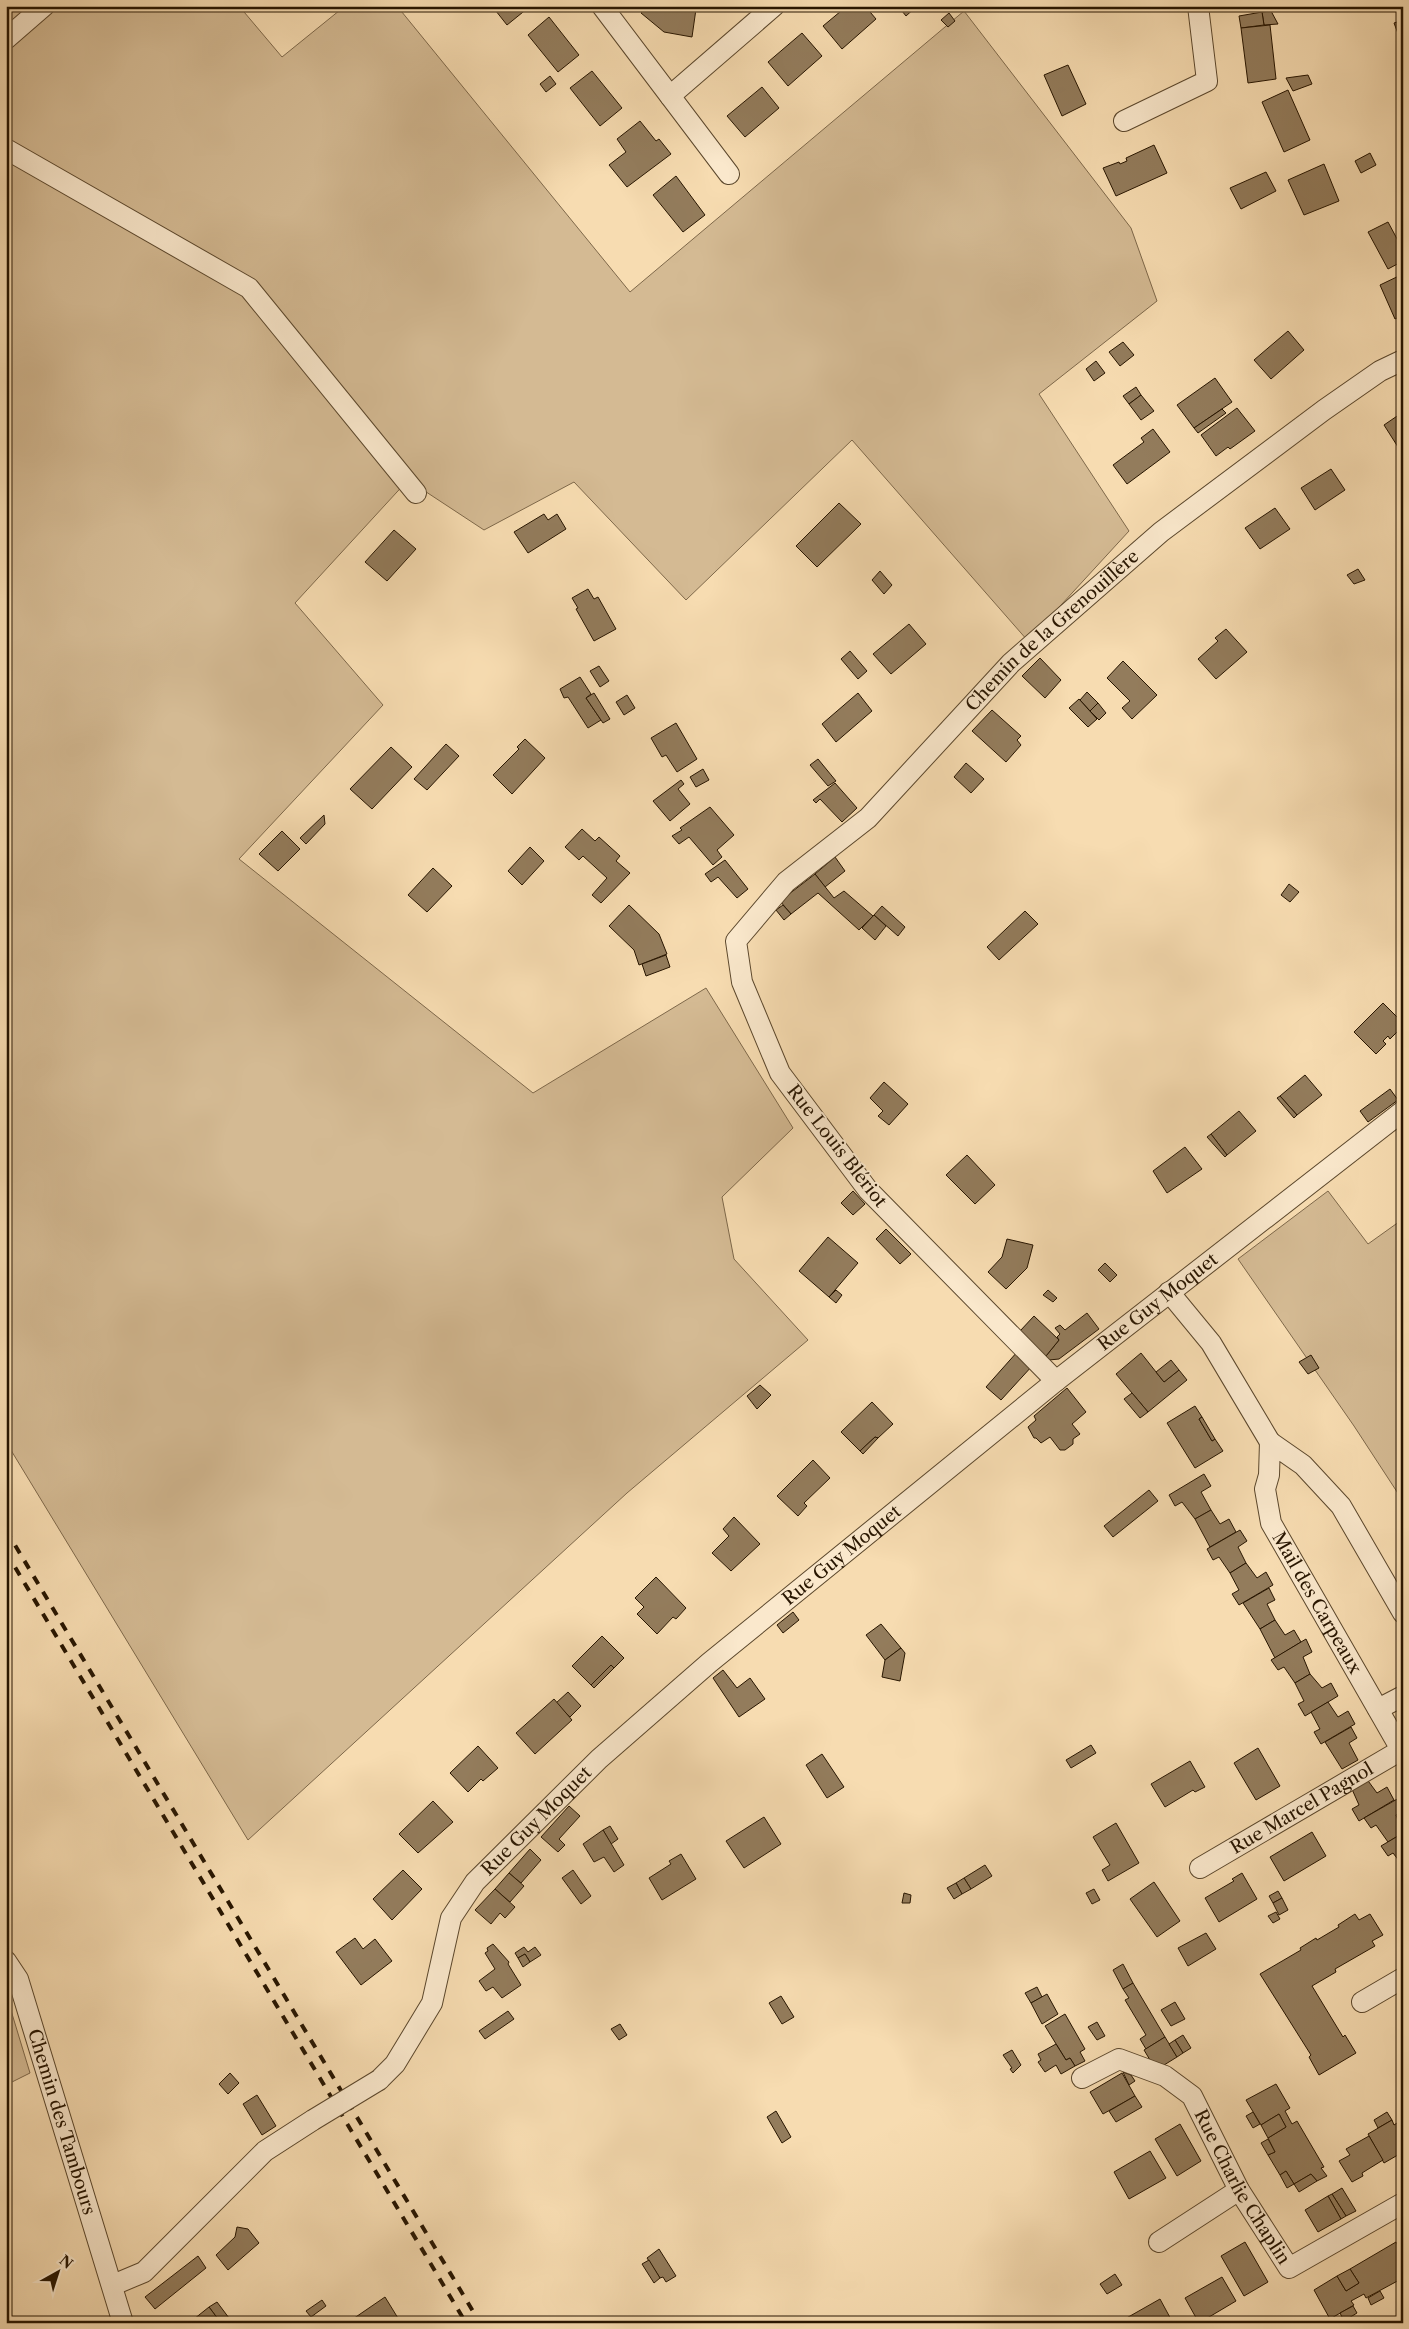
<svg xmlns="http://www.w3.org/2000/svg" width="1409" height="2329" font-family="'Libre Caslon Text',serif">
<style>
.green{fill:#d4ba93;stroke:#7e684a}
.building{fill:#937c5c;stroke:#271500}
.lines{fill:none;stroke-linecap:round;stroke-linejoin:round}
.minor-casing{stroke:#5b472c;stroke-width:22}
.minor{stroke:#fae8cc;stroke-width:20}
.rail{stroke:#271500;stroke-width:4;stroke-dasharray:9 9;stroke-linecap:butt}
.minor-bridge-casing{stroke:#5b472c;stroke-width:22;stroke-linecap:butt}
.minor-bridge{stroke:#fae8cc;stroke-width:20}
.labels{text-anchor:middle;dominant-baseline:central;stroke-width:4;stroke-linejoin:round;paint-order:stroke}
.street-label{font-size:18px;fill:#271500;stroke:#fae8cc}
</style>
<rect width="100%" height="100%" fill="#f7dcb1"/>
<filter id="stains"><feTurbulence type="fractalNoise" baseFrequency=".004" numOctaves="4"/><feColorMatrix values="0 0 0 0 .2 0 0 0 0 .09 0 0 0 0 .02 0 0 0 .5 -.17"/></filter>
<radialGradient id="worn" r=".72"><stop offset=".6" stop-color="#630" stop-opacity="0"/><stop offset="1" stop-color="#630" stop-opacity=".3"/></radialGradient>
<g class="green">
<polygon points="6,6 239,6 282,57 345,6 397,6 630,292 964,11 1131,228 1157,301 1039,394 1129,531 1028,641 852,440 686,600 574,482 484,530 408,480 295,603 383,705 239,859 533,1093 706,988 793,1128 722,1197 734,1259 808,1340 627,1493 248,1840 6,1442"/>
<polygon points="1328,1191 1368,1244 1403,1219 1403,1501 1354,1426 1238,1259"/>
<polygon points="6,1994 30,2073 6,2085"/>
</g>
<g class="building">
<polygon points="492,6 527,6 528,8 507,25"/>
<polygon points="647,6 677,6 696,9 692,37 664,32 641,13"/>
<polygon points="847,6 865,6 876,19 842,49 823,26"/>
<polygon points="898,6 917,6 906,16"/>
<polygon points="1271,11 1278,24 1264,25 1262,12"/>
<polygon points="1262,12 1264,25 1241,28 1239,16"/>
<polygon points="949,13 955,21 948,27 941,20"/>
<polygon points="549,17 579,55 558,72 528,35"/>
<polygon points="1403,20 1403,44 1402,44 1394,23"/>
<polygon points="1270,25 1276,79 1248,83 1241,28"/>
<polygon points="802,33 822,56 788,86 768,62"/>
<polygon points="1068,65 1086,104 1062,116 1044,75"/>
<polygon points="592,71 622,108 600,126 570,88"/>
<polygon points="1308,75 1312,84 1293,91 1286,78"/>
<polygon points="550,76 556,84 546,92 540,84"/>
<polygon points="762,87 779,108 745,137 727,116"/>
<polygon points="1288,90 1310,140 1284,152 1262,102"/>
<polygon points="640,121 656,141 659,139 671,154 627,187 609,165 626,152 617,139"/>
<polygon points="1154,145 1167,173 1116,196 1103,168 1119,162 1120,164 1127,161 1126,158"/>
<polygon points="1370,153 1376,165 1361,173 1355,161"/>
<polygon points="1324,164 1339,201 1304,215 1288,180"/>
<polygon points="1266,172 1276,191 1241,209 1230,188"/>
<polygon points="676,176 705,215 683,232 653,195"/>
<polygon points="1388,222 1403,250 1403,261 1388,269 1368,232"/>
<polygon points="1403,274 1403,315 1395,319 1380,285"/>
<polygon points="1288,331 1304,350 1271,379 1254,360"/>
<polygon points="1123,342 1134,355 1120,366 1109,352"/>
<polygon points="1096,361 1105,373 1094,381 1086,369"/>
<polygon points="1215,378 1232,402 1194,428 1177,405"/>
<polygon points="1136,387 1141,395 1129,404 1123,396"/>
<polygon points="1141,395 1154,411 1141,420 1129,404"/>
<polygon points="1237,408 1255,431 1230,449 1228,447 1216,456 1201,435"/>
<polygon points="1222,409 1226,413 1198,433 1194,428"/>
<polygon points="1403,412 1403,444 1398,447 1384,425"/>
<polygon points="1153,429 1170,452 1127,484 1113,465 1144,442 1141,438"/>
<polygon points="1331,469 1345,490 1315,510 1301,488"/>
<polygon points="839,503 861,524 817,567 796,546"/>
<polygon points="1275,508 1290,529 1260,549 1245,528"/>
<polygon points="544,514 548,520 557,514 566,529 528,553 514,532"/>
<polygon points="394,530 416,549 387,581 365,562"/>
<polygon points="1358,569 1365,580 1354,584 1347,575"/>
<polygon points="880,571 892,585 884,594 872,580"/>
<polygon points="588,589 594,599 598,597 616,629 594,641 576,609 578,608 572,598"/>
<polygon points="909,624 926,644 891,674 873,654"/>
<polygon points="1226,629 1247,652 1216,679 1198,659 1218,641 1215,638"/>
<polygon points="850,651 867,671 858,679 841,659"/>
<polygon points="1040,658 1061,680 1045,698 1022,676"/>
<polygon points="1123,661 1157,695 1132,719 1122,708 1130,701 1107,678"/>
<polygon points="599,666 609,681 600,687 590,671"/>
<polygon points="580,677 591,694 586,698 601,720 588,728 568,697 564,698 560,689"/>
<polygon points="1087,692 1098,703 1090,711 1080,700"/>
<polygon points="594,693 610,719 603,723 586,698"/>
<polygon points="858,693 872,711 836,742 822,724"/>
<polygon points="627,695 635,708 624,715 616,702"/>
<polygon points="1079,699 1097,719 1088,727 1069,708"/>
<polygon points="1098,703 1106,713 1099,720 1090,711"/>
<polygon points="992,710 1021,736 1017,740 1021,745 1006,762 972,731"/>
<polygon points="676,723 697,759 677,772 666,755 662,757 651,738"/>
<polygon points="525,739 545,758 512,794 493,775 519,749 517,747"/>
<polygon points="446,744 459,756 427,790 414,779"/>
<polygon points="391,747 412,767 372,809 350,789"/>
<polygon points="818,759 836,781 828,786 810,765"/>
<polygon points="966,763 984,779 971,793 954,777"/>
<polygon points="703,769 709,780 696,787 690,777"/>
<polygon points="681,780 684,784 678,789 690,804 670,821 653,801"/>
<polygon points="835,783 857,808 842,822 820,799 816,803 813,800"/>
<polygon points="710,807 734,835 717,850 722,857 713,865 689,837 679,844 672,836 682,830 680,828"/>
<polygon points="324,815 325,824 306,844 300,838"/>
<polygon points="582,829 595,841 599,837 620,856 616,861 630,873 601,903 592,895 607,878 583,856 579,860 565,847"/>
<polygon points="282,831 300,849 278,871 259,854"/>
<polygon points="530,847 544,861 522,885 508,871"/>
<polygon points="835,857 845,871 825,887 815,874"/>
<polygon points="725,860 748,889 737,898 718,877 711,882 705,874"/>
<polygon points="433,868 452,886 427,912 408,895"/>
<polygon points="815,874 834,898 844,891 873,916 859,930 818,893 791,914 780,901"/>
<polygon points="1289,884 1299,892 1290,902 1281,895"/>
<polygon points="629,905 659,934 667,954 639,965 634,950 609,926"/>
<polygon points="783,905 791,914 784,920 776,910"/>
<polygon points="882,906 905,927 898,936 874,915"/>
<polygon points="1025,911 1038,924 999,960 987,947"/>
<polygon points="874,915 886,926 875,940 862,928"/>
<polygon points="666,955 670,967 646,976 642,964"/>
<polygon points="1383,1003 1403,1023 1403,1026 1390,1039 1388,1036 1383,1041 1386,1044 1376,1054 1354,1032"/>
<polygon points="1305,1075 1322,1095 1297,1115 1280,1096"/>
<polygon points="884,1082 908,1104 889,1125 878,1116 883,1111 870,1098"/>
<polygon points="1390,1089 1398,1100 1368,1122 1360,1111"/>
<polygon points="1280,1096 1297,1115 1294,1118 1277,1098"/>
<polygon points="1239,1111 1256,1131 1227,1155 1211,1134"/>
<polygon points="1211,1134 1227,1155 1225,1157 1207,1137"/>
<polygon points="1185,1147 1202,1169 1167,1193 1153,1171"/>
<polygon points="967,1155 995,1185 975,1204 946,1175"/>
<polygon points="853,1191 865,1204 853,1215 841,1203"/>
<polygon points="886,1229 911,1254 900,1264 876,1239"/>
<polygon points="828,1237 858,1263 829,1297 799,1271"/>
<polygon points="1007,1239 1033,1245 1027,1268 1006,1289 988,1272 1002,1257"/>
<polygon points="1105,1263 1117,1275 1110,1282 1098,1270"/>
<polygon points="836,1290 842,1295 836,1303 829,1297"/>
<polygon points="1048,1290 1057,1298 1053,1302 1043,1295"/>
<polygon points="1087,1313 1099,1329 1059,1359 1049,1360 1046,1356 1059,1340 1057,1337 1060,1334 1055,1328 1060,1325 1065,1330"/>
<polygon points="1034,1316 1059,1340 1046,1356 1020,1331"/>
<polygon points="1018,1351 1033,1365 1001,1400 986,1387"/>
<polygon points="1141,1353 1164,1382 1179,1370 1187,1380 1148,1412 1116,1374"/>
<polygon points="1311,1355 1319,1368 1308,1374 1299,1362"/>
<polygon points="1171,1360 1179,1370 1164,1382 1156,1372"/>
<polygon points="760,1385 771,1395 757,1409 747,1396"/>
<polygon points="1067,1388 1086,1412 1072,1424 1080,1434 1073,1439 1073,1444 1065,1450 1060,1450 1050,1437 1041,1443 1036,1438 1034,1438 1028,1427 1036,1420 1034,1416"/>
<polygon points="1132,1393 1148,1412 1140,1418 1124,1399"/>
<polygon points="872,1402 893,1424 878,1438 875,1437 860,1451 841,1432"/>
<polygon points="1195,1406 1202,1417 1199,1419 1212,1441 1215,1439 1223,1451 1195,1468 1167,1423"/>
<polygon points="1202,1417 1215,1439 1212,1441 1199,1419"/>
<polygon points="875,1437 878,1438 863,1454 860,1451"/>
<polygon points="813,1460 830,1478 804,1503 807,1506 798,1516 777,1496"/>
<polygon points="1204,1474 1211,1486 1201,1492 1211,1510 1195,1519 1182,1502 1175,1506 1169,1495"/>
<polygon points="1149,1490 1158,1501 1113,1537 1104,1526"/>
<polygon points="1211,1510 1220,1524 1229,1519 1236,1532 1210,1547 1195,1519"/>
<polygon points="734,1517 760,1544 731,1571 712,1553 729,1536 723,1529"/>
<polygon points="1240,1530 1247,1541 1238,1547 1246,1563 1230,1573 1219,1557 1213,1560 1207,1549"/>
<polygon points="1246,1563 1257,1578 1266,1572 1273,1585 1239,1605 1232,1594 1239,1590 1230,1573"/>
<polygon points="656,1577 686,1608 676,1619 673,1617 657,1634 637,1614 644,1607 635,1598"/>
<polygon points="1269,1588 1275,1600 1267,1604 1275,1620 1260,1629 1243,1603"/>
<polygon points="793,1612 799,1620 783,1633 777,1625"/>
<polygon points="1275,1620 1285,1635 1294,1630 1301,1642 1275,1658 1260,1629"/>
<polygon points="881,1624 901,1648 885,1660 866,1635"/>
<polygon points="602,1636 624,1658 614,1668 611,1665 591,1685 572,1666"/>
<polygon points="1306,1639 1312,1652 1303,1657 1310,1674 1295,1683 1284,1667 1278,1670 1271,1660"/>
<polygon points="901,1648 905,1653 900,1681 882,1677 885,1660"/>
<polygon points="611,1665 614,1668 594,1688 591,1685"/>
<polygon points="723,1670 737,1688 750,1678 765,1699 739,1717 713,1678"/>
<polygon points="1310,1674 1322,1688 1331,1683 1338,1696 1305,1716 1298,1704 1304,1701 1295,1683"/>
<polygon points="568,1692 581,1706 570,1717 556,1703"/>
<polygon points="554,1699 572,1720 535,1754 516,1733"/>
<polygon points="1328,1702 1338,1717 1348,1711 1355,1724 1321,1744 1314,1732 1320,1729 1311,1712"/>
<polygon points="1351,1727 1357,1738 1349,1743 1358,1760 1342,1769 1325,1742"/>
<polygon points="1091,1745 1096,1753 1071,1768 1066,1760"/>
<polygon points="478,1746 498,1768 483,1781 481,1779 468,1792 450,1773"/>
<polygon points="1258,1748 1280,1786 1256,1800 1234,1763"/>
<polygon points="822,1754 844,1787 827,1798 806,1765"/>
<polygon points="1190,1761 1205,1787 1195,1792 1193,1790 1165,1807 1151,1784"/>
<polygon points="1366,1778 1377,1793 1387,1787 1394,1800 1359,1821 1352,1809 1359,1805 1351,1787"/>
<polygon points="1399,1798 1403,1805 1403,1811 1396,1815 1403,1833 1388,1842 1376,1825 1371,1828 1364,1818"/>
<polygon points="433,1801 453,1822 418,1853 399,1834"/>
<polygon points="569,1806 580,1816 559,1839 565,1845 558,1852 541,1837"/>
<polygon points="764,1817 781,1844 744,1868 726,1841"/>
<polygon points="1116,1823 1139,1863 1108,1881 1102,1870 1110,1865 1093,1837"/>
<polygon points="610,1826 618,1839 611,1844 603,1830"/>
<polygon points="603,1830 624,1865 614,1872 604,1857 594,1862 583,1844"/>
<polygon points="1312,1832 1326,1856 1284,1881 1270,1857"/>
<polygon points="1403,1833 1403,1866 1393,1853 1388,1856 1381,1846"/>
<polygon points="530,1849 541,1860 521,1883 509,1873"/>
<polygon points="681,1854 696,1879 662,1900 649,1878 671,1864 669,1861"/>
<polygon points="985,1865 992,1876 971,1889 964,1878"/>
<polygon points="403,1870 422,1889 392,1920 373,1899"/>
<polygon points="573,1870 591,1896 581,1904 562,1878"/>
<polygon points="509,1873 524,1886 510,1902 495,1889"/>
<polygon points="1242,1873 1257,1899 1219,1922 1205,1898 1234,1881 1232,1879"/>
<polygon points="964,1878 971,1889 962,1894 956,1883"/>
<polygon points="1154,1882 1180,1921 1157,1937 1130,1899"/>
<polygon points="956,1883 962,1894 954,1899 947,1888"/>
<polygon points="495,1889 515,1907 505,1918 500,1913 491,1924 475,1910"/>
<polygon points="1094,1889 1100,1900 1092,1904 1086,1893"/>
<polygon points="1278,1891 1282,1898 1273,1903 1269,1896"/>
<polygon points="904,1893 911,1895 910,1903 902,1903"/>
<polygon points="1282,1898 1288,1910 1279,1915 1273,1903"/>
<polygon points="1276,1912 1280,1919 1273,1923 1268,1916"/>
<polygon points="1355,1914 1359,1920 1370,1914 1383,1935 1372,1941 1375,1946 1335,1969 1336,1972 1312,1986 1343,2037 1345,2035 1356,2053 1319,2075 1309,2057 1311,2055 1260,1974 1301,1950 1300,1948 1316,1938 1317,1940 1339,1927 1338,1925"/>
<polygon points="1206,1933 1216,1949 1188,1966 1178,1948"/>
<polygon points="355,1938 363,1949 375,1939 392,1961 361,1985 336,1952"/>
<polygon points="493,1944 509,1962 508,1964 521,1985 502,1998 493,1987 486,1991 479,1981 495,1969 485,1953 488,1951 487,1948"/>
<polygon points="524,1947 528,1952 535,1947 541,1955 530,1962 525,1954 518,1958 515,1953"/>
<polygon points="525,1954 530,1962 523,1967 518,1958"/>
<polygon points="1123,1964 1133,1983 1123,1989 1113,1970"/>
<polygon points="1133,1983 1165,2037 1146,2049 1140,2039 1146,2035 1125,2000 1129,1998 1123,1989"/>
<polygon points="1037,1987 1042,1997 1031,2003 1025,1993"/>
<polygon points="1047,1994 1058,2014 1042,2024 1031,2003"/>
<polygon points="781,1996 794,2017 782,2024 769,2003"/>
<polygon points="1175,2002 1185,2019 1171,2026 1161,2010"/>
<polygon points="508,2011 514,2019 485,2039 479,2031"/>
<polygon points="1065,2014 1085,2049 1080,2052 1085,2061 1075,2066 1070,2058 1066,2060 1045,2026"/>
<polygon points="1097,2022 1105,2036 1097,2040 1088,2027"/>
<polygon points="620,2024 627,2035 619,2040 611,2029"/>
<polygon points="1183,2035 1191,2048 1183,2053 1175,2040"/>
<polygon points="1165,2037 1177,2057 1156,2070 1144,2050"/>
<polygon points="1175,2040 1183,2053 1177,2057 1169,2044"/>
<polygon points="1056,2044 1066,2060 1070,2058 1075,2066 1061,2074 1056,2065 1045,2072 1038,2062 1041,2060 1038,2054"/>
<polygon points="1012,2050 1021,2065 1013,2073 1010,2069 1012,2068 1003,2055"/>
<polygon points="1123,2072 1131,2075 1135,2081 1129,2085"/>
<polygon points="230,2073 239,2083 228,2094 219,2084"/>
<polygon points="1122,2073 1135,2096 1103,2114 1090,2092"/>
<polygon points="1276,2084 1290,2108 1285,2111 1292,2124 1297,2121 1324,2167 1321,2168 1327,2176 1317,2181 1311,2174 1294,2184 1286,2171 1280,2175 1268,2155 1275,2152 1268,2138 1286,2127 1279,2114 1261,2125 1246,2100"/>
<polygon points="257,2095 276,2126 262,2135 243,2104"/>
<polygon points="1135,2096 1142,2107 1116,2122 1109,2111"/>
<polygon points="776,2111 791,2137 782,2143 767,2117"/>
<polygon points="1253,2112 1260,2124 1253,2128 1246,2116"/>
<polygon points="1387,2112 1392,2120 1378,2128 1374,2120"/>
<polygon points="1279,2114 1286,2127 1268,2138 1261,2125"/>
<polygon points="1392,2120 1394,2125 1400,2121 1403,2127 1403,2131 1398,2134 1403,2142 1403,2152 1384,2163 1368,2134"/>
<polygon points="1180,2124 1201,2161 1177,2176 1155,2139"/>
<polygon points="1369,2136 1383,2160 1362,2173 1363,2176 1352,2182 1339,2161 1350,2155 1346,2149"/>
<polygon points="1268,2139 1275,2152 1268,2155 1261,2143"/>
<polygon points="1150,2151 1166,2178 1129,2199 1114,2172"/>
<polygon points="1286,2171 1294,2184 1287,2188 1280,2175"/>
<polygon points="1311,2174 1317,2181 1299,2192 1294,2184"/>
<polygon points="1342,2188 1356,2211 1346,2216 1332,2194"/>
<polygon points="1332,2194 1346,2216 1341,2219 1328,2196"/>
<polygon points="1328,2196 1341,2219 1318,2232 1305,2210"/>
<polygon points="237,2227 248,2229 259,2243 228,2270 216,2255 235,2237"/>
<polygon points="1245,2242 1268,2282 1244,2296 1221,2256"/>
<polygon points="1396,2242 1403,2255 1403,2278 1366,2298 1364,2294 1351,2301 1354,2305 1330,2319 1314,2290 1337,2276 1346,2291 1359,2283 1350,2269"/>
<polygon points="659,2249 676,2276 666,2282 663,2277 660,2278 647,2258"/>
<polygon points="198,2256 206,2268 155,2309 145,2297"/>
<polygon points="649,2260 660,2278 654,2283 642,2264"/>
<polygon points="1350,2269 1359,2283 1346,2291 1337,2276"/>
<polygon points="1115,2274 1122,2285 1107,2294 1100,2284"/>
<polygon points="1222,2277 1236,2301 1199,2323 1185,2298"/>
<polygon points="1380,2291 1384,2298 1371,2305 1368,2298"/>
<polygon points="385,2297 401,2323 347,2323"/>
<polygon points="1160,2299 1173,2323 1125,2323 1123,2320"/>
<polygon points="322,2300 326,2306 311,2317 306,2311"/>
<polygon points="217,2302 232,2322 231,2323 221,2323 209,2307"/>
<polygon points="1353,2306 1357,2313 1344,2321 1340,2313"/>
<polygon points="209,2307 221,2323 189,2323"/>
</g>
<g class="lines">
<defs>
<g id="minor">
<polyline points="602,6 729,174"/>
<polyline points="6,39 44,6"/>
<polyline points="670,96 774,6"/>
<polyline points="1124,121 1207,81 1198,6"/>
<polyline points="6,149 249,288 416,493"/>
<polyline points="1169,1292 1211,1343 1270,1442"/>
<path id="s1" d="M1056 1381 868 1190 780 1073 742 982 736 941 786 882 868 818 1011 663 1161 532 1324 410 1380 371 1403 360"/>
<path id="s2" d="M1403 1613 1341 1506 1303 1465 1270 1442 1269 1475 1265 1489 1271 1523 1403 1753"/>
<polyline points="1378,1709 1403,1696"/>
<path id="s3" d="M1200 1868 1403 1749"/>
<path id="s4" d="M6 1961 18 1979 123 2323"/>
<polyline points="1362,2002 1403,1978"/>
<path id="s5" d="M1082 2078 1119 2059 1165 2076 1192 2096 1239 2190 1289 2268 1403 2203"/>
<path id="s6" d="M379 2080 395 2064 432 2003 451 1918 475 1882 599 1759 709 1663 1056 1381 1403 1111"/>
<polyline points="1159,2242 1239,2190"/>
<polyline points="113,2285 144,2272 265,2151 313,2120"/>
</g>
</defs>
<use href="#minor" class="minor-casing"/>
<use href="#minor" class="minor"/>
<g class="rail">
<polyline points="6,1530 480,2323"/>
<polyline points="6,1552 466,2323"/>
</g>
<defs>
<polyline id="minor-bridge" points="313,2120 379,2080"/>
</defs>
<use href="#minor-bridge" class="minor-bridge-casing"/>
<use href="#minor-bridge" class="minor-bridge"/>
</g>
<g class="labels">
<g class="street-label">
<text stroke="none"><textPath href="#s1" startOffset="999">Chemin de la Grenouillère</textPath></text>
<text transform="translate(837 1146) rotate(52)">Rue Louis Blériot</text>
<text stroke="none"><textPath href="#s6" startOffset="1121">Rue Guy Moquet</textPath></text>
<text stroke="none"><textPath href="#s6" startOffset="716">Rue Guy Moquet</textPath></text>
<text stroke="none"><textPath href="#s2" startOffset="394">Mail des Carpeaux</textPath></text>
<text stroke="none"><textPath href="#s3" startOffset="118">Rue Marcel Pagnol</textPath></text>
<text stroke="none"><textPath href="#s6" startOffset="311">Rue Guy Moquet</textPath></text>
<text stroke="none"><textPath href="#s4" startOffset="171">Chemin des Tambours</textPath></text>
<text stroke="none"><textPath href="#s5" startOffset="228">Rue Charlie Chaplin</textPath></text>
</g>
</g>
<rect width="1409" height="2329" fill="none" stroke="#f7dcb1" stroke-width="25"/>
<rect x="8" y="8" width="1394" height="2314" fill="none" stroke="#271500" stroke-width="2.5"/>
<rect x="12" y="12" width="1384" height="2304" fill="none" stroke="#271500"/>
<g transform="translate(58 2272) rotate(39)" stroke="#fae8cc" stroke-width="4" paint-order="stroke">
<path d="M0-4L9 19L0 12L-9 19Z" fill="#271500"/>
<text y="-8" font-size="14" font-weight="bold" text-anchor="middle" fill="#271500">N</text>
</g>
<rect width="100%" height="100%" filter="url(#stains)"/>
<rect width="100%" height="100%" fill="url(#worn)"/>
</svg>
